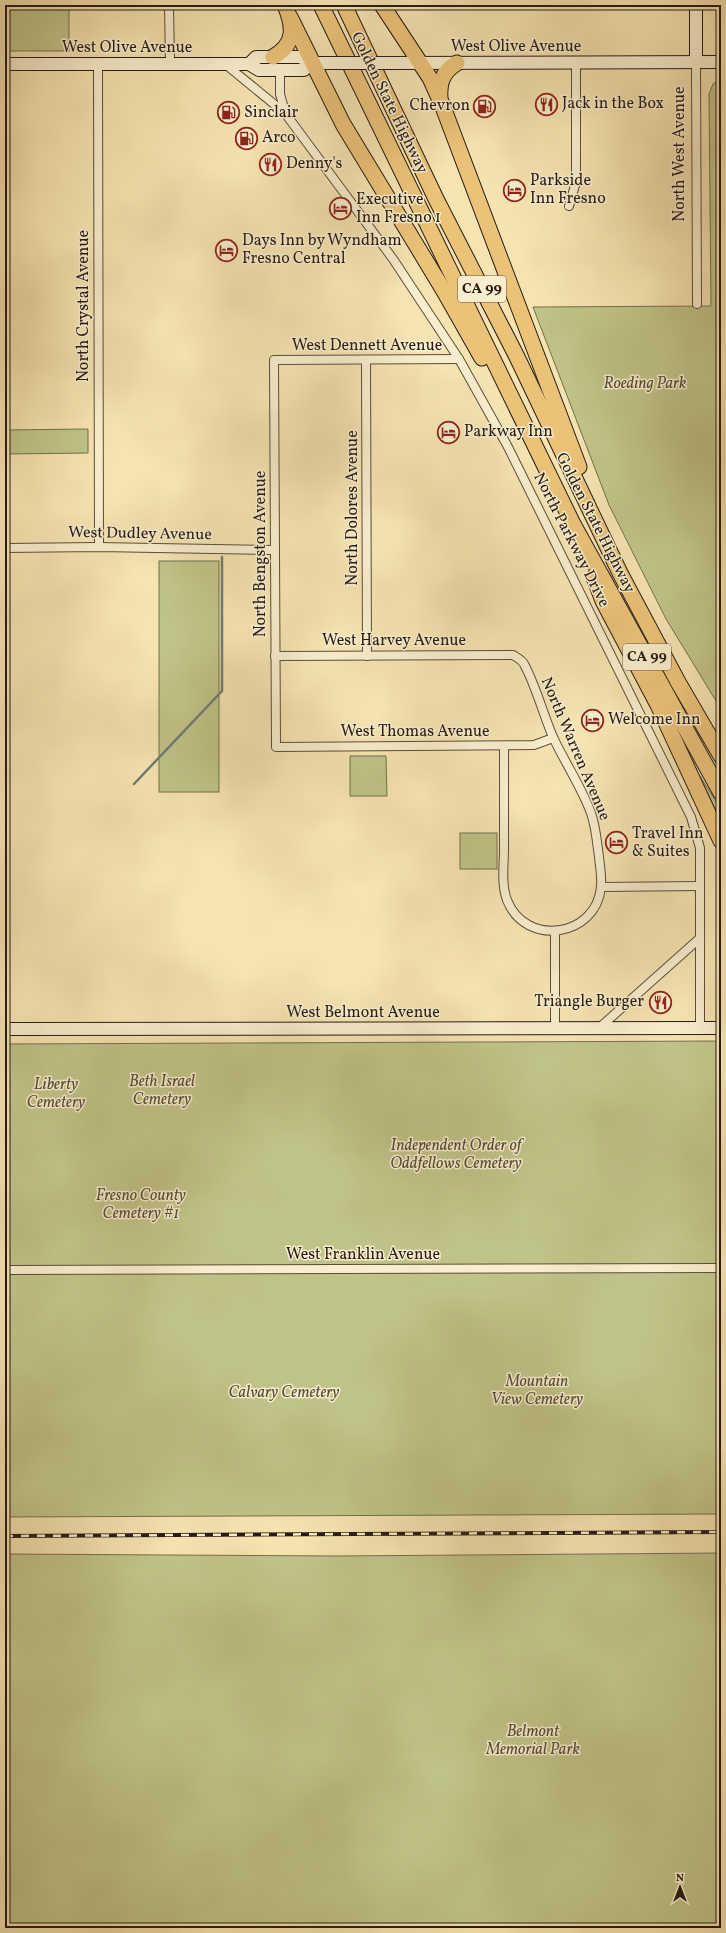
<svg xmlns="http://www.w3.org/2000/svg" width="726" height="1933" font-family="Vollkorn,serif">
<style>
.green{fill:#c0c389;stroke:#736f4e}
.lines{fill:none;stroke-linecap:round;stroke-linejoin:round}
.stream{stroke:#6f7c74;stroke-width:2.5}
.minor-casing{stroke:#5a4d3a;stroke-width:10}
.secondary-casing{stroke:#261b13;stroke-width:14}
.motorway-casing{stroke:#261b13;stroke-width:17}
.minor{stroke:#f8edcc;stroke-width:8}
.secondary{stroke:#f8edcc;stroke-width:12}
.motorway{stroke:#eac278;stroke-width:15}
.rail-casing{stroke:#261b13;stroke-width:4}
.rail{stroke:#f8edcc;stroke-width:2.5;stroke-dasharray:8;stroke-linecap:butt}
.secondary-bridge-casing{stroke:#261b13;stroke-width:14;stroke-linecap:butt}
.secondary-bridge{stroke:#f8edcc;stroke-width:12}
.labels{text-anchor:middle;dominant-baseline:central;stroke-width:3;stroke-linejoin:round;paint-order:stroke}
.shield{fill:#f8edcc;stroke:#655a4a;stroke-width:1}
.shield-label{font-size:15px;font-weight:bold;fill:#261b13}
.street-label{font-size:16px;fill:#261b13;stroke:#f8edcc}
.poi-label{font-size:16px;fill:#261b13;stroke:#f8edcc;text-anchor:start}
.park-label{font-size:16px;font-style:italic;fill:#544d36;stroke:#f8edcc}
</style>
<rect width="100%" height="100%" fill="#f5e3b1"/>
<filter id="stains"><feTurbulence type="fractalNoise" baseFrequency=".005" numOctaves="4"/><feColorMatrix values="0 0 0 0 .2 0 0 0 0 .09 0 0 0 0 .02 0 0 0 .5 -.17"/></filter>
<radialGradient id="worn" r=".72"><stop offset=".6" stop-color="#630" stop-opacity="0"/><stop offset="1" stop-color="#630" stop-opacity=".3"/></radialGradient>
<g class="green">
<rect x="5" y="5" width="64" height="46"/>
<polygon points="721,78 721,709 666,619 609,505 533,307 711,306 709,94 713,84"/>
<polygon points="88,429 88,453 5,454 5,430"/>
<rect x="159" y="561" width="60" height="231"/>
<polygon points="350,756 386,756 387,796 350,796"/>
<polygon points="700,776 721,810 721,837 692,778"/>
<rect x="460" y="833" width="37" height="36"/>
<polygon points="721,1041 721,1514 5,1517 5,1044"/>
<polygon points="721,1553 721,1928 5,1928 5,1554 337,1556"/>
</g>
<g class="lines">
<polyline class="stream" points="134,784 222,691 222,557"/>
<defs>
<g id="minor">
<polyline points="169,5 170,64"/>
<polyline points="696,62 697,304"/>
<polyline points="225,64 285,113 393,259 459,359 508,447 691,817 700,848 700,1028"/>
<polyline points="98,65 99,547"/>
<polyline points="280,70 280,94 285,112"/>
<polyline points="569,206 576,182 576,62"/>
<polyline points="459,359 274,360 276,747 534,745 553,738"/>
<polyline points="366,360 367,656"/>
<polyline points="5,548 99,547 275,550"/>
<path d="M275 656 513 655C516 657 522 660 524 664 536 686 543 714 553 737 565 763 581 786 591 813 596 827 597 843 599 857 600 867 602 878 601 887 596 938 525 947 507 900 501 884 504 865 504 849 504 814 504 780 504 746"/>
<polyline points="601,887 700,886"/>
<polyline points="555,1029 555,932"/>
<polyline points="598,1029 700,938"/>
<polyline points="5,1270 721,1268"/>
</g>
<g id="secondary">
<polyline points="696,5 696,62"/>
<polyline points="386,63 721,62"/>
<polyline points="5,64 249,64 259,70 304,70 311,63"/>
<polyline points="249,64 256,57 300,57 311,63 337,63"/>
<polyline points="5,1029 721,1028"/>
</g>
<g id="motorway">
<polyline points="321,5 572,522 721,793"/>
<polyline points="344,5 436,199 517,357 620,573 678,682 721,756"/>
<polyline points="382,5 430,78 439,98"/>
<polyline points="290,17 343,124 444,291 482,358"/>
<path d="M273 57C296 44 294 27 285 5"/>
<path d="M457 63C442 72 439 83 440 99L579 467"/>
<polyline points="594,577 603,601 658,705 721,841"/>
</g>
</defs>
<use href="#minor" class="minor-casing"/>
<use href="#secondary" class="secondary-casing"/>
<use href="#motorway" class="motorway-casing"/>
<use href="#minor" class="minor"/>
<use href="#secondary" class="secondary"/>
<use href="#motorway" class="motorway"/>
<defs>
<polyline id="rail" points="5,1536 721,1532"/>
</defs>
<use href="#rail" class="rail-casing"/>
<use href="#rail" class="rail"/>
<defs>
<polyline id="secondary-bridge" points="337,63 386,63"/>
</defs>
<use href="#secondary-bridge" class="secondary-bridge-casing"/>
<use href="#secondary-bridge" class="secondary-bridge"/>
</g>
<defs>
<symbol id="restaurant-ring" viewBox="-11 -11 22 22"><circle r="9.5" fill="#f8edcc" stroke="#8f2418" stroke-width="1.5"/><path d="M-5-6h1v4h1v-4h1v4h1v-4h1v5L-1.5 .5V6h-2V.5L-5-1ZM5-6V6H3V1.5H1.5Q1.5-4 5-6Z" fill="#8f2418"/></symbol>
<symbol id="fuel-ring" viewBox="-11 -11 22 22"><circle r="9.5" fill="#f8edcc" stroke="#8f2418" stroke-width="1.5"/><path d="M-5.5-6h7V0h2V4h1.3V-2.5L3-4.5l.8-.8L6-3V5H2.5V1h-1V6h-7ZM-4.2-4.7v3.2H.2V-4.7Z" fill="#8f2418"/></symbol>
<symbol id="hotel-ring" viewBox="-11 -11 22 22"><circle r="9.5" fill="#f8edcc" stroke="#8f2418" stroke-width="1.5"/><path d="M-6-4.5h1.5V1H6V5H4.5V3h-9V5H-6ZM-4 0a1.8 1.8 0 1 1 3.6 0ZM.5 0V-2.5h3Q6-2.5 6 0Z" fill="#8f2418"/></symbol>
</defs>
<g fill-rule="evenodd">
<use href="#restaurant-ring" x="534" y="92" width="25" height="25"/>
<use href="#fuel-ring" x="472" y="94" width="25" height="25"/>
<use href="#fuel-ring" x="216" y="100" width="25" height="25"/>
<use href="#fuel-ring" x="234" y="126" width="25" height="25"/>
<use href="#restaurant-ring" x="258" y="152" width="25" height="25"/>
<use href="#hotel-ring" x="502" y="178" width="25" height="25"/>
<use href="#hotel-ring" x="328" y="196" width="25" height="25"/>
<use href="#hotel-ring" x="214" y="238" width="25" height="25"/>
<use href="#hotel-ring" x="436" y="420" width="25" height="25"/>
<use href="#hotel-ring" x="580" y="708" width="25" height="25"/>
<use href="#hotel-ring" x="604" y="830" width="25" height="25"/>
<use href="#restaurant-ring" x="648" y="990" width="25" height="25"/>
</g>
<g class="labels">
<g class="shield">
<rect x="458" y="276" width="48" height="26" rx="3"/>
<rect x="623" y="644" width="48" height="26" rx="3"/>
</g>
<g class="shield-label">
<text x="482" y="289">CA 99</text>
<text x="647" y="657">CA 99</text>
</g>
<g class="street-label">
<text x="516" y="47">West Olive Avenue</text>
<text x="127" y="48">West Olive Avenue</text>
<text transform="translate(389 103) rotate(64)">Golden State Highway</text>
<text transform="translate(680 154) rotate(-90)">North West Avenue</text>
<text transform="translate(84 306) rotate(-90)">North Crystal Avenue</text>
<text x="367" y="346">West Dennett Avenue</text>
<text transform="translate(353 508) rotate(-90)">North Dolores Avenue</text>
<text transform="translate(595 523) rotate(63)">Golden State Highway</text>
<text transform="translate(140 534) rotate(1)">West Dudley Avenue</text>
<text transform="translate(571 540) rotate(63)">North Parkway Drive</text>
<text transform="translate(261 554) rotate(-90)">North Bengston Avenue</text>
<text x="394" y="641">West Harvey Avenue</text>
<text x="415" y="732">West Thomas Avenue</text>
<text transform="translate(575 749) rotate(67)">North Warren Avenue</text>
<text x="363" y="1013">West Belmont Avenue</text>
<text x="363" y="1255">West Franklin Avenue</text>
</g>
<g class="poi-label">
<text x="562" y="104">Jack in the Box</text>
<text x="470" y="106" text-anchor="end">Chevron</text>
<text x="244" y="113">Sinclair</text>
<text x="262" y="138">Arco</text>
<text x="286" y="164">Denny's</text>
<text x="530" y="181">Parkside<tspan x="530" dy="18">Inn Fresno</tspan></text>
<text x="356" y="200">Executive<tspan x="356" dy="18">Inn Fresno 1</tspan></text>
<text x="242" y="241">Days Inn by Wyndham<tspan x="242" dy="18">Fresno Central</tspan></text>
<text x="464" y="432">Parkway Inn</text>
<text x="608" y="720">Welcome Inn</text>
<text x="632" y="834">Travel Inn<tspan x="632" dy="18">&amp; Suites</tspan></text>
<text x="644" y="1002" text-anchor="end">Triangle Burger</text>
</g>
<g class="park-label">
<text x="645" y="384">Roeding Park</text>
<text x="162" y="1082">Beth Israel<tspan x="162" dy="18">Cemetery</tspan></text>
<text x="56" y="1085">Liberty<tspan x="56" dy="18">Cemetery</tspan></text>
<text x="456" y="1146">Independent Order of<tspan x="456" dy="18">Oddfellows Cemetery</tspan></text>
<text x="141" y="1196">Fresno County<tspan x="141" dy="18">Cemetery #1</tspan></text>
<text x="537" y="1382">Mountain<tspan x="537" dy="18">View Cemetery</tspan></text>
<text x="284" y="1393">Calvary Cemetery</text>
<text x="533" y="1732">Belmont<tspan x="533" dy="18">Memorial Park</tspan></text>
</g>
</g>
<rect width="726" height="1933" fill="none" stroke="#f5e3b1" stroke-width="20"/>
<rect x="6" y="6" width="714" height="1921" fill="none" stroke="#261b13" stroke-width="2"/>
<rect x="10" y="10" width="706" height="1913" fill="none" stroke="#261b13"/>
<g transform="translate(680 1887)" stroke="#f8edcc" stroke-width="3" paint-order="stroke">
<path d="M0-3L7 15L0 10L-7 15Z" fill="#261b13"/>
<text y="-6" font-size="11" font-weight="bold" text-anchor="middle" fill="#261b13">N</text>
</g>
<rect width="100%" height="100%" filter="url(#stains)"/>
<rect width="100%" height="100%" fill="url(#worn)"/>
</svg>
